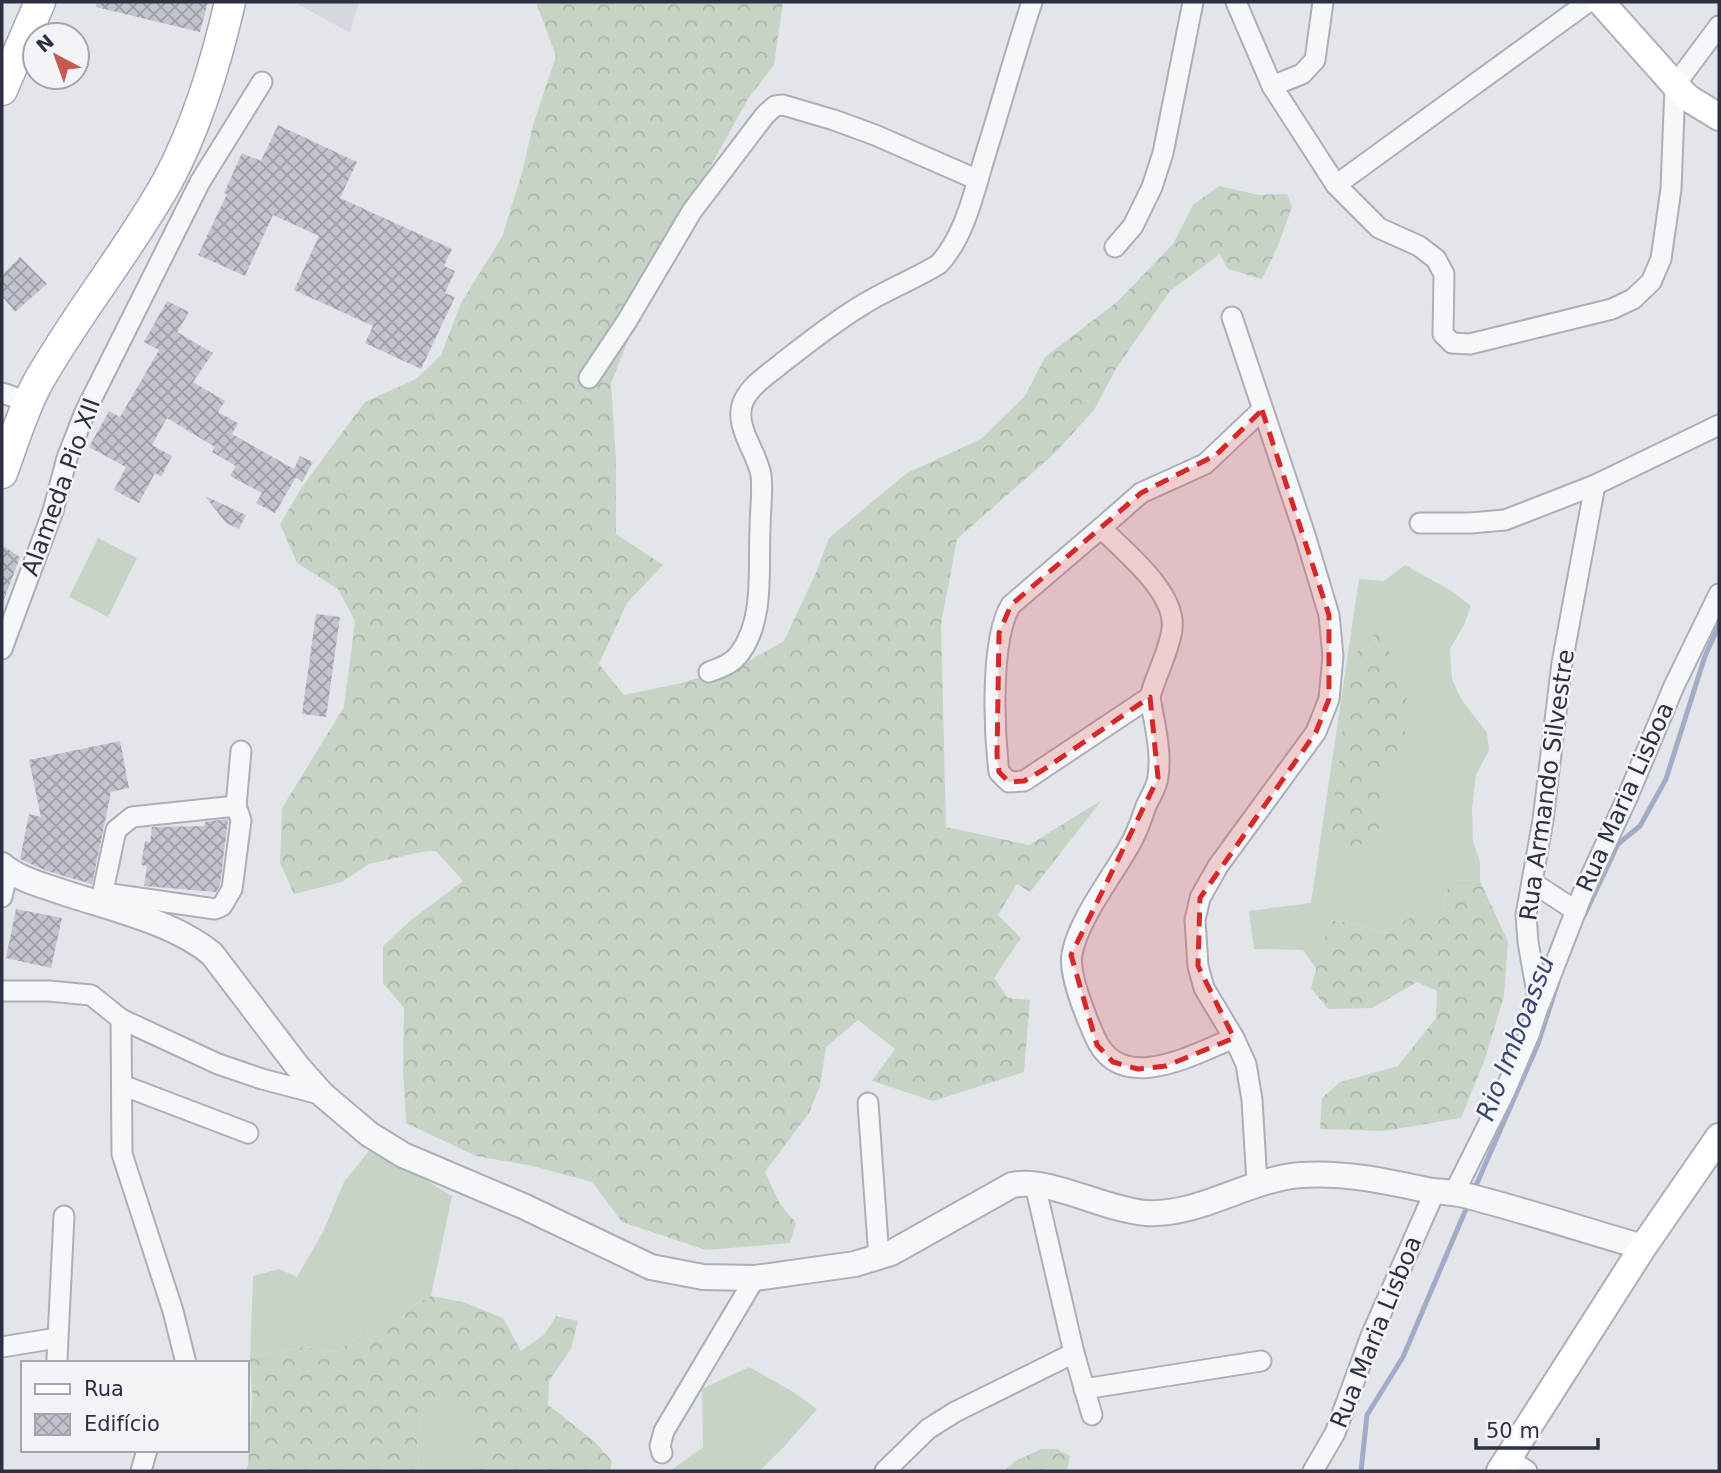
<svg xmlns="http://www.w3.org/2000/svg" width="1721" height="1473" font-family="'DejaVu Sans',sans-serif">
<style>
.built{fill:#d6d7df}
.grass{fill:#c6d4c5;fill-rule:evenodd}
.forest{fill:url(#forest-crowns)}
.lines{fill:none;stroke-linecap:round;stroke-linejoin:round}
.stream{stroke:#a2acc8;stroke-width:5}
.building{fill:url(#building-cross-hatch)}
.minor-casing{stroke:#adafb8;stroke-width:23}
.tertiary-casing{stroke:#adafb8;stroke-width:28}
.secondary-casing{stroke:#adafb8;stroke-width:30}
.primary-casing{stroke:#a4a7b6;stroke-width:33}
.minor{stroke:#f6f7f9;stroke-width:19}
.tertiary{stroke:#f6f7f9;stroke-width:24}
.secondary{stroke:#fff;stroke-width:26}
.primary{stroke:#fff;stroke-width:30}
.marked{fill:#d62828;fill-opacity:0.2;stroke:#d62828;stroke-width:5;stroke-dasharray:14 9;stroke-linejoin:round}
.labels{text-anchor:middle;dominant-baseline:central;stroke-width:5;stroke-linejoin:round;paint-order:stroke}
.street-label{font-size:24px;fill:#2c3042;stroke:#f3f4f8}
.water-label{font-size:26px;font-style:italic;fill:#394673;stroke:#f3f4f8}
</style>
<defs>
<pattern id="forest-crowns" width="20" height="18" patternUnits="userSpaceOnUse" patternTransform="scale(1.75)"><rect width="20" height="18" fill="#c6d4c5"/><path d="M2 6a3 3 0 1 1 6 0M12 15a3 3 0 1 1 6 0" fill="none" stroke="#aab6aa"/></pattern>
<pattern id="building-cross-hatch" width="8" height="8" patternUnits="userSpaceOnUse" patternTransform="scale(1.75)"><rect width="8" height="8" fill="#c1c3cd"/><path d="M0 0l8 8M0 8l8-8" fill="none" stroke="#9d9fa8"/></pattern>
</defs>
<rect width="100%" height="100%" fill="#e4e5eb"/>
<polygon class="built" points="294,2 359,2 350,33"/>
<g class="grass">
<polygon points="98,538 137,558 108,617 69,597"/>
<path d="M1405 565 1450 590 1471 606 1464 625 1450 649 1452 679 1461 699 1487 733 1489 750 1476 775 1472 809 1473 841 1480 862V881L1453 880 1444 895 1443 917 1433 924 1414 915 1385 933 1355 924 1330 920 1317 970 1303 950 1254 949 1249 911 1311 903 1359 579 1384 581ZM1386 639 1404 751 1380 778 1348 848 1331 831C1333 765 1364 701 1386 639Z"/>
<polygon points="372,1147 452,1196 431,1296 365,1332 336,1352 303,1347 250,1357 253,1276 279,1269 297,1277 323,1232 344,1182"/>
<polygon points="749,1367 792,1391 817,1409 783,1448 759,1471 670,1471 703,1447 702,1389"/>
<polygon points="456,1402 477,1427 468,1471 419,1471 417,1442 422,1416"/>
</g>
<g class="forest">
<polygon points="536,2 783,2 774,65 748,99 666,247 611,383 616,460 616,534 663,565 627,603 599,664 624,695 682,683 745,663 784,641 815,575 829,538 907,473 981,439 1025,396 1045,357 1117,302 1173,244 1193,205 1219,186 1259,195 1287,194 1292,207 1278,246 1262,279 1228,269 1220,254 1170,291 1117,367 1094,410 1055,453 957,539 941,624 946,827 1029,845 1102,800 1030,892 1017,884 998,915 1021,938 994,978 1008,998 1030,1000 1024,1072 933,1101 872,1081 895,1049 858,1020 826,1047 820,1086 809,1113 765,1172 780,1204 796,1223 790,1243 706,1250 622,1222 592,1182 533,1166 476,1156 406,1123 403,1067 404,1008 383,983 383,946 411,920 463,881 436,851 421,852 369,864 342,882 294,894 280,863 282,808 344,707 355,621 338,589 297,563 280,524 302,487 365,402 416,379 441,355 461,303 502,237 522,173 533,125 556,56"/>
<path d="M1378 630 1386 639 1390 654 1407 699 1404 751 1380 778C1383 799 1385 819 1375 838L1349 849 1331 832 1332 808 1336 789 1351 659Z"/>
<polygon points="1453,880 1480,881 1508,942 1504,996 1485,1059 1461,1118 1384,1131 1320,1129 1322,1098 1340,1082 1398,1066 1436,1018 1437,991 1417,982 1372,1008 1328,1009 1311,988 1330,920 1355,924 1385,933 1414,915 1434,924 1443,917 1444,895"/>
<polygon points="431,1296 463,1302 503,1318 521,1351 545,1334 556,1316 578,1321 571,1349 549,1381 548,1405 594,1441 612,1461 610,1471 468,1471 476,1427 456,1402 422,1416 417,1442 419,1471 245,1471 248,1466 252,1395 250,1357 303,1347 336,1352 365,1332"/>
<polygon points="1042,1449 1057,1449 1070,1456 1067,1471 1004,1471 1015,1461"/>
</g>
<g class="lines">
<g class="stream">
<polyline points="1585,914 1618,844 1640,826 1666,779 1705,656 1719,625"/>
<polyline points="1474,1190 1538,1044 1558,982"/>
<polyline points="1361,1471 1367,1415 1403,1357 1469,1202"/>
</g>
</g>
<g class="building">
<polygon points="96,2 208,2 200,32 96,7"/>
<polygon points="278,125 357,162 340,198 452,249 444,266 455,271 445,293 455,297 421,369 365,343 373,326 294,290 319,236 273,215 245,276 198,255 227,194 224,193 242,153 261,161"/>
<polygon points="20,257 47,284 15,312 2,296 2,275"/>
<polygon points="167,301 189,312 177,332 213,353 193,382 225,401 218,412 238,423 232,434 294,469 300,456 313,462 302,482 296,477 275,513 256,503 262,493 230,476 236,466 212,452 215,447 167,418 152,445 172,456 161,477 155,473 139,503 114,490 126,467 89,447 109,411 120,417 159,350 144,342"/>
<polygon points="205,496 246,515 239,529 226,523"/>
<polygon points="2,545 20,557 3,602 2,602"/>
<polygon points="316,614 340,617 326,717 302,714"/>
<polygon points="120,741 129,788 111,792 92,884 47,871 20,859 29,814 41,817 29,760"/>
<polygon points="228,819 220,885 216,892 144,886 147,866 141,865 145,841 150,842 152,827 204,826 205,822"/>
<polygon points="16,909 62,918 51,968 6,958"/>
</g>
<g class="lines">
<defs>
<g id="minor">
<polyline points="1236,2 1272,86 1336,185 1379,228 1419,246 1436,259 1444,274 1443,334 1452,343 1470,344 1612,309 1633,299 1651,282 1661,259 1671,189 1675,85 1719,26"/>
<polyline points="1272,86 1302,74 1315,60 1323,2"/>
<polyline points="1336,185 1588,2"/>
<polyline points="1115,247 1133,226 1152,187 1163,153 1193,2"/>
<polyline points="1232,317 1305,535 1329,615 1333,656 1329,699 1316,732 1218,866 1200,898 1195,920 1198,966 1204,988 1234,1038"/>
<polyline points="589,378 627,321 692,211 765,115 775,106 783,105 834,120 875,135 978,180"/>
<polyline points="2,393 29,402"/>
<polyline points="1420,523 1470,523 1505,520 1595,485 1719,425"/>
<path d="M1101 528 1011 605C990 639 994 731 999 772L1009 782 1024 781 1150 697C1154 723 1162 750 1158 777 1157 787 1150 797 1146 806 1142 818 1138 830 1132 841 1115 873 1078 919 1072 954 1068 973 1086 1017 1094 1035 1119 1097 1192 1055 1234 1038L1246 1064 1252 1100 1257 1183"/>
<polyline points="2,649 53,511 67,458 85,412 200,182 262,82"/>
<path d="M709 672C722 667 732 664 740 653 765 619 758 568 760 529 760 511 763 492 761 475 757 451 732 425 744 400 752 384 769 374 782 363 809 342 835 321 864 304 888 289 915 279 939 264 965 236 974 192 985 156 1001 105 1015 53 1032 2"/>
<path d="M1150 697C1156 674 1169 652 1172 629 1177 593 1124 551 1101 528L1141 493 1205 464 1262 410"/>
<polyline points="1532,882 1576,911"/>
<polyline points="104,893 215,909 222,906 232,889 241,820 236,806"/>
<polyline points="2,897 8,870"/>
<polyline points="100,905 116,830 132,817 236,806 241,751"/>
<polyline points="2,991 49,991 91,995 121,1019 122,1154 173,1311 186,1363"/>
<polyline points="1540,1003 1582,895 1627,798 1674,686 1719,594"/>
<polyline points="121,1019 218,1064 262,1079 323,1095"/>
<polyline points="122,1085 248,1133"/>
<polyline points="868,1103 879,1258"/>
<polyline points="1035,1185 1074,1353 1092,1415"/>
<polyline points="1454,1193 1505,1091 1530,1032 1539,1004 1528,942 1526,915 1543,820 1562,663 1595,485"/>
<polyline points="2,1347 57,1338"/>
<polyline points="57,1359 64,1216"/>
<polyline points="1084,1389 1261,1361"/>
<polyline points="662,1453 660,1446 664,1431 755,1278"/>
<polyline points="1508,1458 1527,1471"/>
<polyline points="141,1471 147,1450"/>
<polyline points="885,1471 928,1429 955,1412 1074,1353"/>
<polyline points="1313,1471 1335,1433 1371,1336 1435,1191"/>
</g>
<path id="tertiary" d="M2 865C17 878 38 884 56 890 105 907 173 921 212 954L298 1067 323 1095 369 1134 403 1155 523 1206 651 1267 703 1277 755 1278 855 1264 891 1253 1012 1185C1048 1177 1105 1210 1146 1213 1200 1216 1248 1179 1301 1175 1344 1172 1385 1181 1427 1190 1439 1192 1452 1192 1464 1195 1524 1210 1583 1230 1643 1247"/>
<g id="secondary">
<polyline points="1601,2 1675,85 1688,98 1719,117"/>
<polyline points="1500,1471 1643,1247 1719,1137"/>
</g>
<g id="primary">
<polyline points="2,90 40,2"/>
<path d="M2 473C13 444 22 412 37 384 76 314 128 252 167 182 197 127 216 63 230 2"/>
</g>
</defs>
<use href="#minor" class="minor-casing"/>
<use href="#tertiary" class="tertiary-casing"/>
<use href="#secondary" class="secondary-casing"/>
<use href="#primary" class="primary-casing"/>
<use href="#minor" class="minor"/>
<use href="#tertiary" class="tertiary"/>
<use href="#secondary" class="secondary"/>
<use href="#primary" class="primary"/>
</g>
<path class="marked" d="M1262 410 1329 615V699L1316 732 1200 898 1198 966 1234 1038 1166 1066 1138 1069 1113 1062 1097 1045 1071 955 1158 778 1150 697 1043 770 1024 781 1009 782 999 772 997 756 999 633 1011 605 1141 493 1216 455Z"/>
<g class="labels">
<g class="street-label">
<text transform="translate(61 487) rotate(-70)">Alameda Pio XII</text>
<text transform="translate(1547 785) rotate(-82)">Rua Armando Silvestre</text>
<text transform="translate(1625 797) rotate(-66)">Rua Maria Lisboa</text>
<text transform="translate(1376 1332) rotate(-68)">Rua Maria Lisboa</text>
</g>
<g class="water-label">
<text transform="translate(1515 1038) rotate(-69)">Rio Imboassu</text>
</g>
</g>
<rect width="1721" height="1473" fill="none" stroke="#2c3042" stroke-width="7"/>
<rect x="21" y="1361" width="228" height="91" fill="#f3f4f8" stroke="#a3a6af" stroke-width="2"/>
<rect x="35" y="1384" width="35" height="10" fill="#ffffff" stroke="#a3a6af" stroke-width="2"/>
<text x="84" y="1396" font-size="21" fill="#2c3042">Rua</text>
<rect x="35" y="1414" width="35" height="21" fill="url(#building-cross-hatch)" stroke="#a3a6af" stroke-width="2"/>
<text x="84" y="1431" font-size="21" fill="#2c3042">Edifício</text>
<g transform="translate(56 56) rotate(319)"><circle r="33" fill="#f3f4f8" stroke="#a3a6af" stroke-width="2"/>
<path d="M0-5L12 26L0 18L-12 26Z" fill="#c65a53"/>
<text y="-10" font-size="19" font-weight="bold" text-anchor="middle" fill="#2c3042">N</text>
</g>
<path d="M1476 1438v10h122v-10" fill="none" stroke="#2c3042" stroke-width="3.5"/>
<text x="1486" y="1438" font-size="21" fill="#2c3042" stroke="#f3f4f8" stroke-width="5" paint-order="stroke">50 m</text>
</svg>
